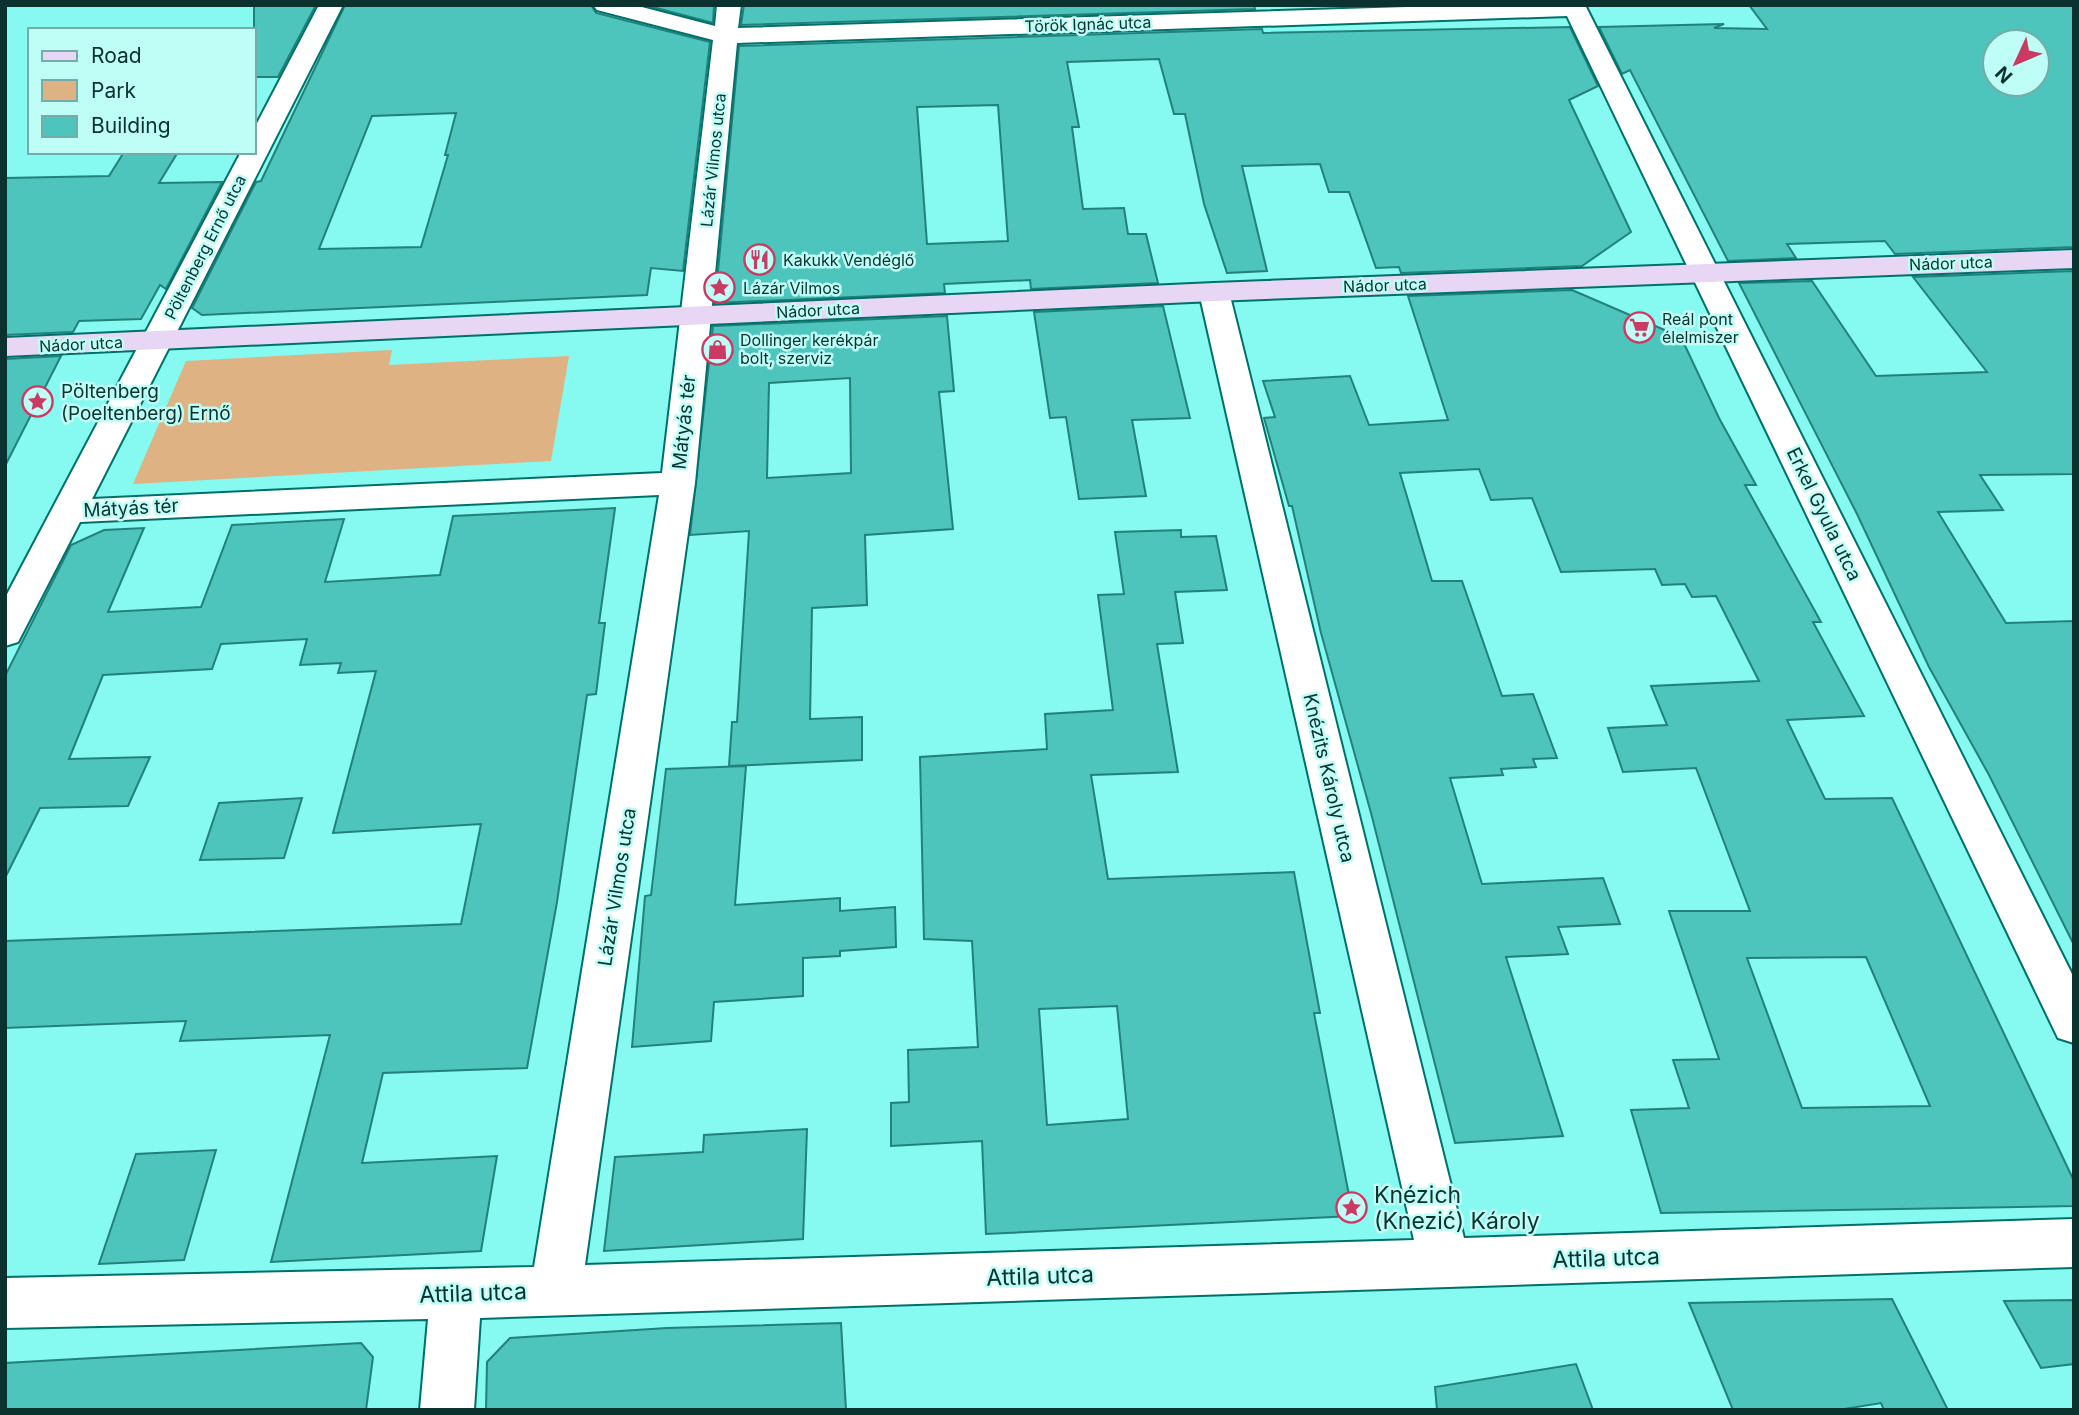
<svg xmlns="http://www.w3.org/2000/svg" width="2079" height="1415" font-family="Inter,sans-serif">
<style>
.green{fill:#deb282}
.building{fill:#4dc4bc;stroke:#22817a;stroke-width:2;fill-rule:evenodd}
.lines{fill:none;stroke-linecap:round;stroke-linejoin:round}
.street-casing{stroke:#00706a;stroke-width:4}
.secondary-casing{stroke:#00706a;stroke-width:4}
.street{fill:#fff;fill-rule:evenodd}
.secondary{fill:#e7d6f4;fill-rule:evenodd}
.labels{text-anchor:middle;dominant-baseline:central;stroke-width:5;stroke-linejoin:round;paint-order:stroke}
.far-street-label{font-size:16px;fill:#0b322f;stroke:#befef7}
.far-poi-label{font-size:16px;fill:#0b322f;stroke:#befef7;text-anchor:start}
.poi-label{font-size:19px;fill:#0b322f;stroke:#befef7;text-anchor:start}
.street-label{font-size:19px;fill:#0b322f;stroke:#befef7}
.near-poi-label{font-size:23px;fill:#0b322f;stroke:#befef7;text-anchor:start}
.near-street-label{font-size:23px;fill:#0b322f;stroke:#befef7}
</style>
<rect width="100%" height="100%" fill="#86f9f0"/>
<polygon class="green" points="392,350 389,365 569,356 551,461 133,484 186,361"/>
<g class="building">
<polygon points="254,5 316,5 278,77 254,77"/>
<path d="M345 5H591L596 13 710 42 683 271 651 268 647 295 202 315 192 308 256 182 261 181ZM456 113 445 155H448L421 247 319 249 372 116Z"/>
<polygon points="645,5 714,5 713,23"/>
<polygon points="744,5 1254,5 1255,9 741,25"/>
<path d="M1749 5H2074V247L1895 254 1885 241 1787 244 1796 258 1728 261 1630 70 1622 74 1599 27 1724 24 1714 28 1767 29ZM1995 42H2037V84H1995Z"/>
<path d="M1570 27 1598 86 1569 100 1631 232 1582 266 1401 273 1399 267 1376 268 1349 192H1329L1320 164 1242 166 1267 271 1227 273 1204 204 1185 114H1174L1159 59 1067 62 1079 127H1072L1083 209 1124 208 1128 234H1146L1158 283 1031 289 1030 280 944 284 945 293 715 303 739 46 1262 29 1263 33ZM998 105 1008 241 927 244 917 107Z"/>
<polygon points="124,152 178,152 159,183 222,182 166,289 160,285 141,319 79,321 73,332 5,335 5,178 109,176"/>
<polygon points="2074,271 2074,474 1980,475 2003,510 1938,512 2006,623 2074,621 2074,945 1989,775 1929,667 1857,514 1739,283 1812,281 1876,376 1987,372 1913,277"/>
<path d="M1572 290 1681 337 1719 418 1756 485H1745L1821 622H1813L1864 716 1787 720 1825 799 1892 798 2074 1181V1206L1661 1213 1631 1110 1689 1108 1673 1060 1719 1059 1669 911H1750L1696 768 1623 772 1608 728 1667 725 1651 686 1759 681 1716 596 1692 597 1685 584 1662 585 1655 569 1561 572 1532 498 1491 500 1479 469 1400 473 1432 581H1462L1502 696 1533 694 1557 758 1533 759 1536 767 1501 769 1503 775 1450 778 1482 884 1603 878 1620 924 1558 927 1568 954 1506 957 1563 1136 1455 1143 1371 813 1321 633 1292 506H1289L1264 418 1275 417 1263 381 1350 376 1369 425 1448 420 1408 296ZM1866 957 1930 1106 1802 1108 1747 958Z"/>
<polygon points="1163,306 1190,418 1132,420 1146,496 1079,499 1066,417 1050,418 1034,312"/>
<path d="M947 316 954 391 939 392 953 529 865 535 867 605 812 608 810 719 862 717V760L729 766 732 722H737L749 531 690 535 713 326ZM850 378 851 473 767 478 769 383Z"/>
<polygon points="61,356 5,466 5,359"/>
<polygon points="615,508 599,623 605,623 596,694 587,695 557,902 527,1068 383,1073 362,1163 497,1156 481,1251 271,1262 330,1035 180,1041 186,1021 5,1028 5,941 461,924 481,824 333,833 376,671 338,673 341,663 300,665 307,639 221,644 212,669 103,675 69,759 150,757 128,806 40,808 5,878 5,676 71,545 104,530 144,528 108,612 201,607 232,525 344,519 325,582 440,575 453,516"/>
<path d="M1181 530V537L1216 536 1227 590 1175 592 1183 643 1157 644 1178 772 1091 775 1108 879 1294 872 1320 1013H1314L1353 1216 986 1234 982 1141 891 1146V1103L909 1102 908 1050 978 1047 972 941 924 939 920 757 1047 749 1045 714 1113 710 1098 595 1124 594 1115 532ZM1117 1006 1128 1119 1047 1125 1039 1009Z"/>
<polygon points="746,766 735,905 840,898 840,911 895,907 896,947 840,951 840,956 803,958 803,996 714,1002 711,1041 632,1047 645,896 651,895 666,769"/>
<polygon points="302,798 284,858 200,860 219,803"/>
<polygon points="807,1129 803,1239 604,1251 615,1157 703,1152 704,1135"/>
<polygon points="216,1150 184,1260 99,1264 136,1154"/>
<polygon points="1892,1299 1948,1410 1884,1410 1881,1403 1838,1410 1733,1410 1689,1303"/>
<polygon points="2074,1300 2074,1364 2041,1368 2004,1301"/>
<polygon points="841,1323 846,1410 486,1410 487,1362 510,1338 667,1328"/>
<polygon points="361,1343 373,1357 366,1410 5,1410 5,1363"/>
<polygon points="1576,1364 1593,1410 1437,1410 1435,1387"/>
</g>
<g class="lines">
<defs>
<polygon id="street" points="319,5 343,5 92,499 662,473 713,40 597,10 593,5 634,5 715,26 717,5 741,5 738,28 1471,5 1585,5 2074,978 2074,1043 2058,1038 1567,16 737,43 695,483 585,1265 1414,1240 1199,292 1204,286 1214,283 1224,286 1229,292 1464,1238 2074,1219 2074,1267 480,1318 474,1410 420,1410 428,1319 5,1328 5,1278 534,1267 659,495 80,522 18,642 5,646 5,598 241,152 254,152 254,129"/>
<polygon id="secondary" points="2074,250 2074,268 1214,301 5,356 5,338 1214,283"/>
</defs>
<use href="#street" class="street-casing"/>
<use href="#secondary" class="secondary-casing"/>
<use href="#street" class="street"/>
<use href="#secondary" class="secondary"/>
</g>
<defs>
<symbol id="restaurant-ring" viewBox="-11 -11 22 22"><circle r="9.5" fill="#befef7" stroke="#ca3b63" stroke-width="1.5"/><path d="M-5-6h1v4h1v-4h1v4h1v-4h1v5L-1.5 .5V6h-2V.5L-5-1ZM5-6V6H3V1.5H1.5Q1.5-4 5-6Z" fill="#ca3b63"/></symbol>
<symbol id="sight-ring" viewBox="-11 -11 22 22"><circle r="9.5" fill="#befef7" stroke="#ca3b63" stroke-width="1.5"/><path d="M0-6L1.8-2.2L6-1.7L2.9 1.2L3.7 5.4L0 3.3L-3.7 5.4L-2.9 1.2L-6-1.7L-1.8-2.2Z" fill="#ca3b63"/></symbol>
<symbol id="supermarket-ring" viewBox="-11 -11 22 22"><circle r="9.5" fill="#befef7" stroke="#ca3b63" stroke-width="1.5"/><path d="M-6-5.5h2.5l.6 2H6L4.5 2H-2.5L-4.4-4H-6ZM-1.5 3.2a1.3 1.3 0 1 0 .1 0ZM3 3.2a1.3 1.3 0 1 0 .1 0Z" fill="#ca3b63"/></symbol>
<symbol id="shop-ring" viewBox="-11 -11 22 22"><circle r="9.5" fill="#befef7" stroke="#ca3b63" stroke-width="1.5"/><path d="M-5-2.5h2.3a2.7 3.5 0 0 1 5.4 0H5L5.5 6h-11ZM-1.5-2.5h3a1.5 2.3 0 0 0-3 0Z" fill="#ca3b63"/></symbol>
</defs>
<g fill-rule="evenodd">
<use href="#restaurant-ring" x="742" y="242" width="35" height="35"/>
<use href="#sight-ring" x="702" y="270" width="35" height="35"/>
<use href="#supermarket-ring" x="1622" y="310" width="35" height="35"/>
<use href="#shop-ring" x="700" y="332" width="35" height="35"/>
<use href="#sight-ring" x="20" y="384" width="35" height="35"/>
<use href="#sight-ring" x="1334" y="1190" width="35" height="35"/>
</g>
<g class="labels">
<g class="far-street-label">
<text transform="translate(1088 24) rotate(-2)">Török Ignác utca</text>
<text transform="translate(713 160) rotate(-84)">Lázár Vilmos utca</text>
<text transform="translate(205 247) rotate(-63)">Pöltenberg Ernő utca</text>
<text transform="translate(1951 263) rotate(-2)">Nádor utca</text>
<text transform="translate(1385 285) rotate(-2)">Nádor utca</text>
<text transform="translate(818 310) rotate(-3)">Nádor utca</text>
<text transform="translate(81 344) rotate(-3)">Nádor utca</text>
</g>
<g class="far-poi-label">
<text x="783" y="260">Kakukk Vendéglő</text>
<text x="743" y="288">Lázár Vilmos</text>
<text x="1662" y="319">Reál pont<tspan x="1662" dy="18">élelmiszer</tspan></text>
<text x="740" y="340">Dollinger kerékpár<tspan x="740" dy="18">bolt, szerviz</tspan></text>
</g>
<g class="poi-label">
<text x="61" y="391">Pöltenberg<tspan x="61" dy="22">(Poeltenberg) Ernő</tspan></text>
</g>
<g class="street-label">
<text transform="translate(684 422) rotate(-84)">Mátyás tér</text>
<text transform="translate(131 508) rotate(-3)">Mátyás tér</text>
<text transform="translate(1824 514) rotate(64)">Erkel Gyula utca</text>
<text transform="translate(1329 778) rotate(77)">Knézits Károly utca</text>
<text transform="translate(617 887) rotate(-81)">Lázár Vilmos utca</text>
</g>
<g class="near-poi-label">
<text x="1374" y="1195">Knézich<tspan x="1374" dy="26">(Knezić) Károly</tspan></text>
</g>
<g class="near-street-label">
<text transform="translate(1606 1258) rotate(-2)">Attila utca</text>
<text transform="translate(1040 1276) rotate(-2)">Attila utca</text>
<text transform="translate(473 1293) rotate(-2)">Attila utca</text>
</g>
</g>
<rect width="2079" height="1415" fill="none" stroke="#0b322f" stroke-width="14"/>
<rect x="28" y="28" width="228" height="126" fill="#befef7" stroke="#76aca7" stroke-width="2"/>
<rect x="42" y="51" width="35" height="10" fill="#e7d6f4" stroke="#76aca7" stroke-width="2"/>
<text x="91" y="63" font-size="21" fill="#0b322f">Road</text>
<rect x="42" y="80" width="35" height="21" fill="#deb282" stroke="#76aca7" stroke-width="2"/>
<text x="91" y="98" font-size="21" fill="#0b322f">Park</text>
<rect x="42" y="116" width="35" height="21" fill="#4dc4bc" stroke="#76aca7" stroke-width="2"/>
<text x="91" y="133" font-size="21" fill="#0b322f">Building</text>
<g transform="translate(2016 63) rotate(226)"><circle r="33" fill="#befef7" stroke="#76aca7" stroke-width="2"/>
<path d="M0-5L12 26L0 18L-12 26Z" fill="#ca3b63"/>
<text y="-10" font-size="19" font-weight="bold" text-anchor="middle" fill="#0b322f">N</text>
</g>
</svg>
